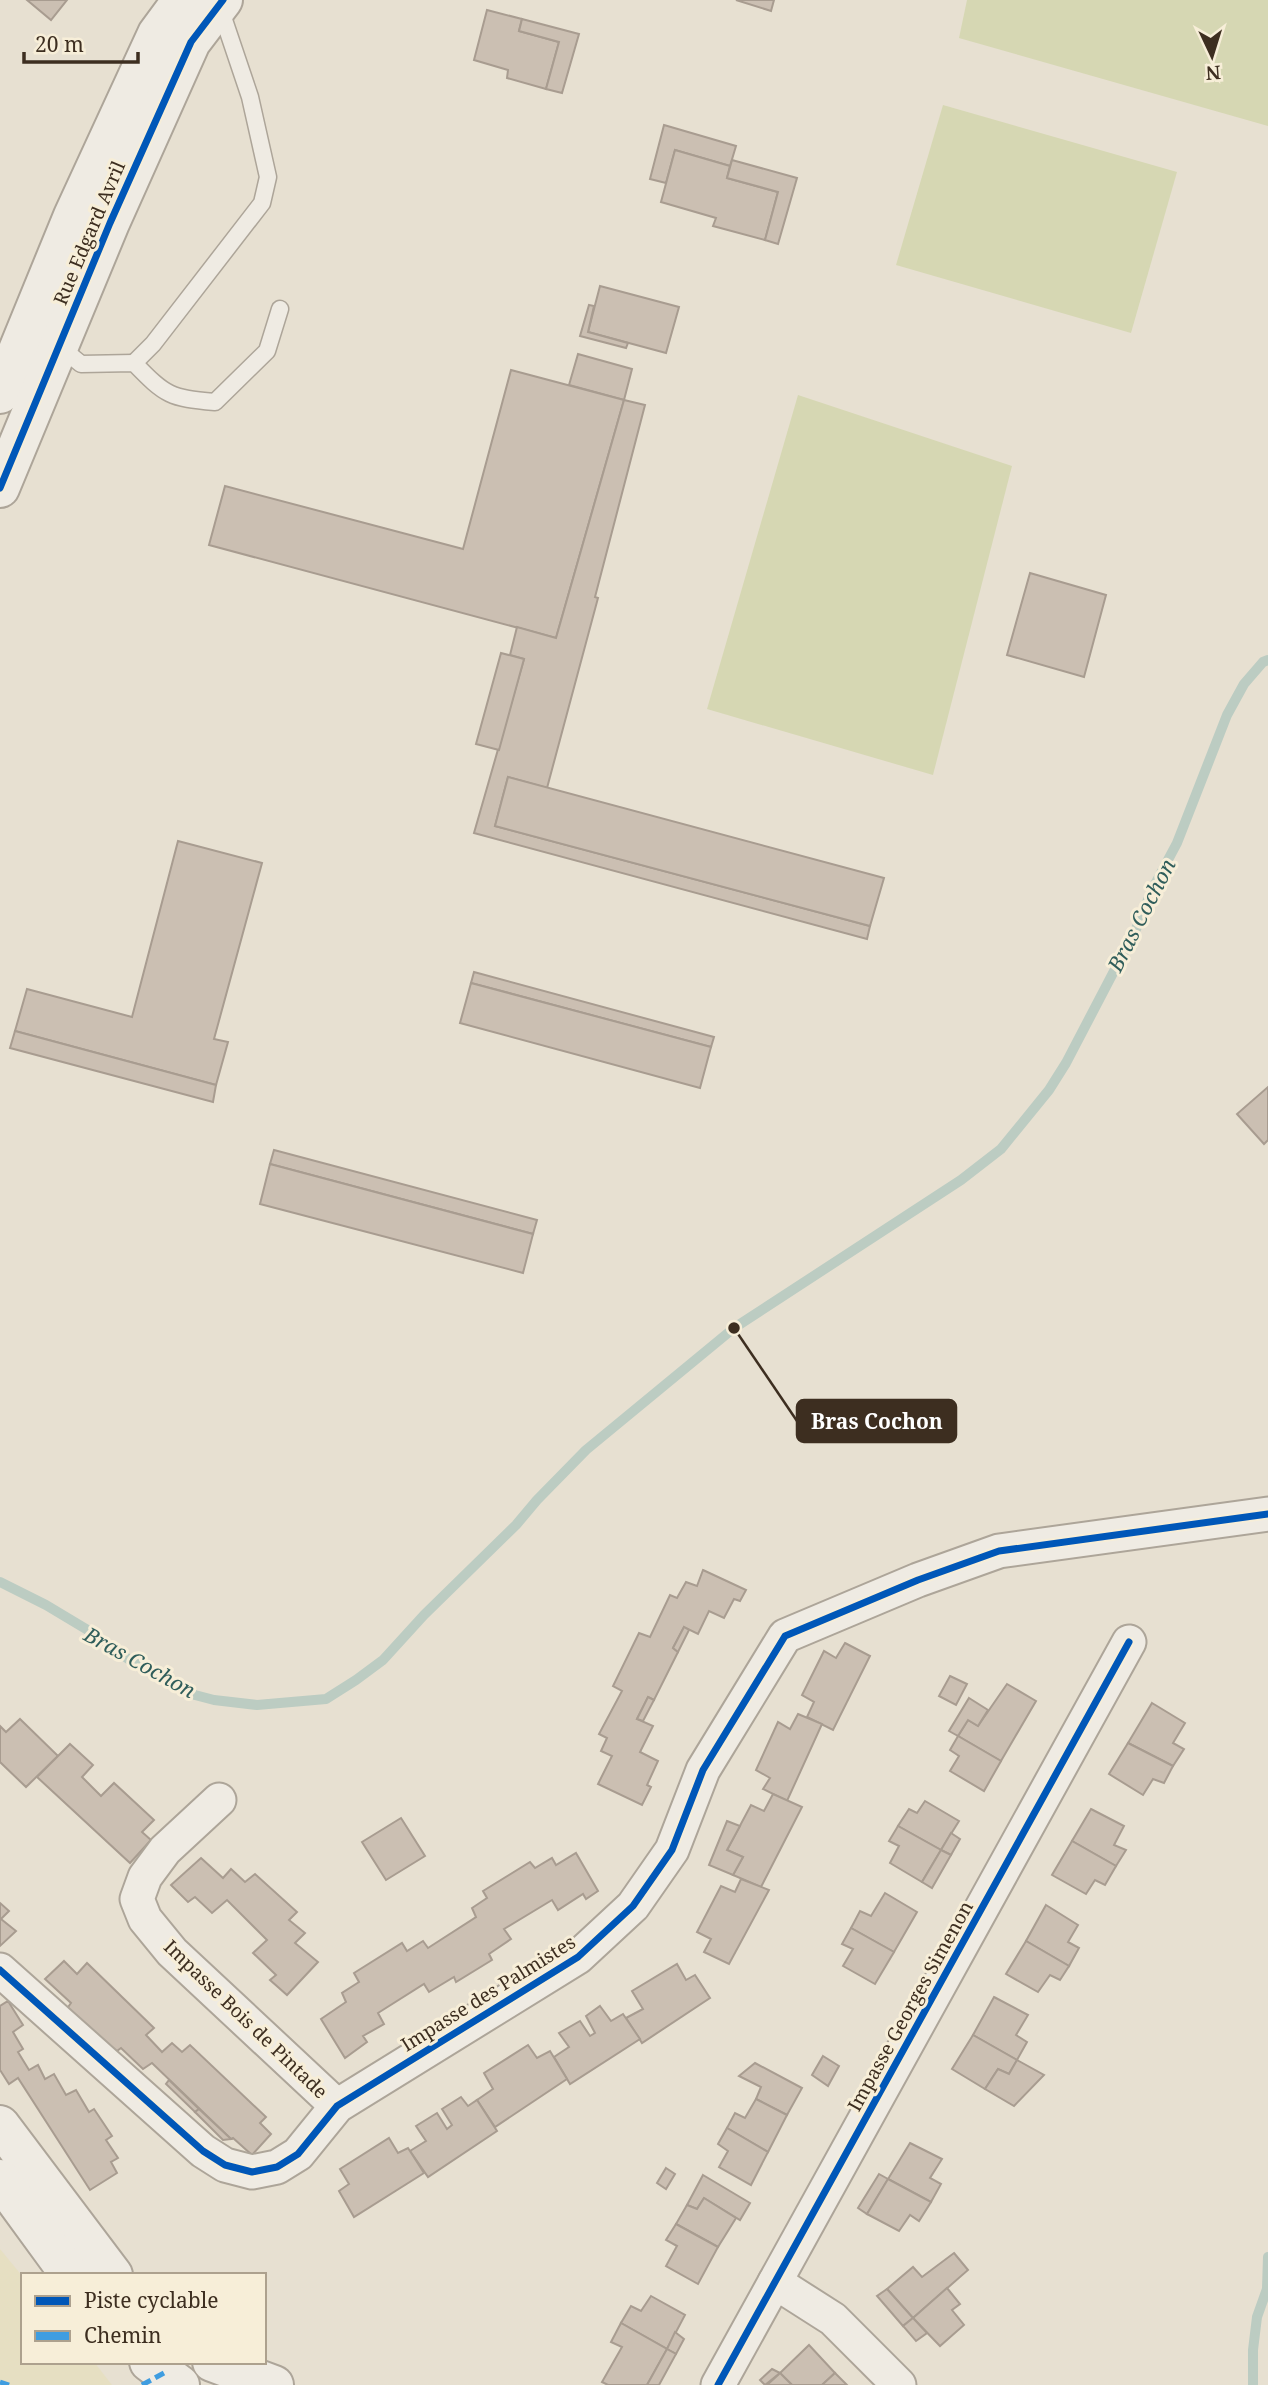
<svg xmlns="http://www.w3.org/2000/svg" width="1268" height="2385" font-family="'Noto Serif',serif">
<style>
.farmland{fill:#e6dfc2}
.green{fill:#d6d7b3}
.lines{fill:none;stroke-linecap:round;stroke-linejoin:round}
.stream{stroke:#bcccc2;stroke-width:10}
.building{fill:#cbbfb2;stroke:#a89c90;stroke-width:2}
.service-casing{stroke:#ada599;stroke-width:19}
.minor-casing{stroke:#ada599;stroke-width:37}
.tertiary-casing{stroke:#ada599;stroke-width:42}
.service{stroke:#efebe3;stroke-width:16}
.minor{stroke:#efebe3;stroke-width:33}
.tertiary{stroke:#efebe3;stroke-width:38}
.quiet{stroke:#3f9de0;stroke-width:5;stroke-dasharray:10 5;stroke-linecap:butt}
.cycleway-casing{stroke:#f7eed8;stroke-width:11}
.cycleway{stroke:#0057b8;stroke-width:7}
.labels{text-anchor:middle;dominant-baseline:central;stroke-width:6;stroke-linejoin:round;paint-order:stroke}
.street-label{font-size:19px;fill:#3d2e20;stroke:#f7eed8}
.water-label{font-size:21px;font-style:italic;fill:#2f5d5a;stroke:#f7eed8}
.leader{fill:none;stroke:#3d2e20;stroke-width:2.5}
.callout-dot{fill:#3d2e20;stroke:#f7eed8;stroke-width:2.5}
.callout{fill:#3d2e20;stroke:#3d2e20;stroke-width:2.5}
.callout-label{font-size:21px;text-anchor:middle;font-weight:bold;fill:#fff}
</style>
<rect width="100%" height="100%" fill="#e7e0d1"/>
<polygon class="farmland" points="0,2249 23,2277 23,2362 94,2362 112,2385 0,2385"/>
<g class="green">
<polygon points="967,0 1268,0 1268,126 959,38"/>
<polygon points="943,105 1177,172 1131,333 896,265"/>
<polygon points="798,395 1012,466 933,775 707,709"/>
</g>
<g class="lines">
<g class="stream">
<polyline points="0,1582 46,1605 91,1632 131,1661 195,1695 214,1700 257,1705 326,1699 356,1680 383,1660 424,1615 516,1525 537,1500 586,1450 734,1328 961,1180 1001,1149 1049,1090 1066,1063 1136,929 1153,888 1177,843 1227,715 1244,684 1263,662 1268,660"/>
<polyline points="1253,2385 1253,2350 1257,2317 1267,2289 1268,2257"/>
</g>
</g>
<g class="building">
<polygon points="27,0 67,0 51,20"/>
<polygon points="736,0 774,0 771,11"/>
<polygon points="487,10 522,19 519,31 559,42 546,89 507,78 508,70 474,60"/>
<polygon points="522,19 579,34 562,93 546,89 559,42 519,31"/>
<polygon points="664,125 736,146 730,166 675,150 666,183 650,179"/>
<polygon points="675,150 730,166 727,178 778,192 765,240 713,226 716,218 661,202"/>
<polygon points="732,160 797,178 778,244 765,240 778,192 727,178"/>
<polygon points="600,286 679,307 666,353 588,332"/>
<polygon points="589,305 594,306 588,332 628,343 626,348 580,336"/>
<polygon points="578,354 632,369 624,400 569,385"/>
<polygon points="511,370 624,400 556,638 209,545 225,486 463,549"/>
<polygon points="624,400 645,405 595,597 598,598 547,788 508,777 495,826 870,926 867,939 474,833 524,659 510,655 517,627 556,638"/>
<polygon points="1030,573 1106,595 1084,677 1007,655"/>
<polygon points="501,653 524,659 499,750 476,744"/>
<polygon points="508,777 884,878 870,926 495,826"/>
<polygon points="178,841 262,863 214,1039 228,1042 216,1085 15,1031 27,989 132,1017"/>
<polygon points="474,972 714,1037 711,1047 471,983"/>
<polygon points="471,983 711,1047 700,1088 460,1023"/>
<polygon points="15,1031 216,1085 213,1102 10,1048"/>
<polygon points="1268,1087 1268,1140 1264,1144 1237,1114"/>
<polygon points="274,1150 537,1220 533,1234 270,1164"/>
<polygon points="270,1164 533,1234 523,1273 260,1204"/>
<polygon points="703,1570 746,1590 740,1601 734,1599 724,1618 709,1611 698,1634 684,1627 673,1648 678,1652 654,1700 648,1697 637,1719 653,1726 640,1752 658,1761 647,1785 651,1787 642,1805 598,1784 612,1756 601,1751 607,1738 599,1734 622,1691 613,1686 639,1633 650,1637 670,1595 677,1598 686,1582 697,1586"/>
<polygon points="684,1627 689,1630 678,1652 673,1648"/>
<polygon points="845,1643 870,1656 833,1730 807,1717 814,1702 802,1695 824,1651 836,1658"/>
<polygon points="950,1676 967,1684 956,1705 939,1696"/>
<polygon points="1007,1684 1036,1701 1001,1761 958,1736 968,1720 978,1726"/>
<polygon points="648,1697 654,1700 643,1721 637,1719"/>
<polygon points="969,1698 988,1710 978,1726 968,1720 958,1736 949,1731"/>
<polygon points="1152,1703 1185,1723 1173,1743 1184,1749 1173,1766 1128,1743"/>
<polygon points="798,1714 822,1724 787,1801 763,1789 770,1778 756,1770 778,1722 790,1729"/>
<polygon points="20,1719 58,1756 26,1787 0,1762 0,1726 6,1732"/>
<polygon points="958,1736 1001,1761 984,1791 950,1771 959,1756 950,1750"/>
<polygon points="1128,1743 1173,1766 1164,1783 1153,1779 1143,1795 1109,1774"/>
<polygon points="70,1744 93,1765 82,1777 101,1796 114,1783 154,1820 142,1832 151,1840 130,1863 37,1777"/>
<polygon points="773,1794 802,1807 761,1887 733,1875 743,1857 727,1850 751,1805 764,1811"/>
<polygon points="925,1801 959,1821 941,1850 898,1826 909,1809 917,1813"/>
<polygon points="1091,1809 1124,1826 1114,1845 1126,1850 1116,1866 1072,1841"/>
<polygon points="401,1818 425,1856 386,1880 362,1842"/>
<polygon points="727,1821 740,1826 727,1850 743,1857 733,1875 709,1865"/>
<polygon points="898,1826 941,1850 922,1882 890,1863 899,1846 889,1841"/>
<polygon points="951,1833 960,1839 951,1855 941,1850"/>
<polygon points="1072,1841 1116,1866 1105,1885 1095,1880 1086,1894 1052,1875"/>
<polygon points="941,1850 951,1855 932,1888 922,1882"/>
<polygon points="576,1853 598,1891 586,1899 583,1894 558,1910 552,1900 504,1929 511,1939 489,1954 492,1960 456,1982 454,1977 429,1992 424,1984 378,2013 384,2024 363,2036 367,2042 345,2058 321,2019 346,2002 342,1993 359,1982 354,1973 402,1943 407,1951 423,1941 428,1948 476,1917 472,1908 487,1898 483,1891 530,1862 535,1868 552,1858 556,1865"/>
<polygon points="201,1858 223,1878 231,1869 245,1882 255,1874 297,1912 289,1920 305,1933 295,1943 318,1962 287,1995 270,1980 276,1975 253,1953 267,1940 227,1900 212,1913 195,1897 188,1902 171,1885"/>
<polygon points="741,1879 769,1890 729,1964 704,1952 711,1939 697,1932 721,1886 735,1892"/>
<polygon points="885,1893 917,1912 894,1952 851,1928 860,1911 871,1916"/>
<polygon points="0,1903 9,1911 1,1919 16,1931 0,1946"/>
<polygon points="1046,1905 1078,1925 1068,1942 1079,1948 1069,1966 1026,1941"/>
<polygon points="851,1928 894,1952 875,1984 843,1966 853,1949 842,1944"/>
<polygon points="1026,1941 1069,1966 1060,1980 1050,1975 1038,1992 1006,1974"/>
<polygon points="64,1961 77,1974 87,1963 154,2028 146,2035 162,2052 172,2043 182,2052 190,2045 266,2117 260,2123 271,2134 252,2155 233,2138 231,2139 152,2063 143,2069 121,2048 113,2054 66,2010 71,2003 45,1979"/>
<polygon points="677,1964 686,1980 695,1975 710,1998 642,2043 626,2018 643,2009 632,1991"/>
<polygon points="994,1997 1028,2015 1016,2035 1027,2042 1017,2060 973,2035"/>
<polygon points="8,2001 23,2025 13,2032 23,2049 18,2052 29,2070 38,2065 45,2079 54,2074 66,2095 76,2090 89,2112 94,2109 112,2136 106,2140 118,2158 111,2162 117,2173 90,2190 18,2078 9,2084 0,2070 0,2006"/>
<polygon points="600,2006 611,2021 623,2014 640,2039 570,2084 554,2057 569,2047 559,2033 580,2021 590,2036 595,2033 586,2016"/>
<polygon points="973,2035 1017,2060 1009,2074 998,2069 985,2089 952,2069"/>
<polygon points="528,2045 537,2058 550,2051 567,2079 495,2127 477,2100 493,2089 484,2073"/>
<polygon points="823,2056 839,2066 828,2086 812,2075"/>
<polygon points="1017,2060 1044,2075 1014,2106 985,2089 998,2069 1009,2074"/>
<polygon points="755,2063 802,2088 787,2115 756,2099 761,2087 739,2076"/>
<polygon points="169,2080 199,2109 195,2112 166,2084"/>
<polygon points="461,2097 468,2106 477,2100 497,2131 428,2177 410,2151 426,2141 416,2126 437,2113 447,2129 452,2125 442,2109"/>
<polygon points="756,2099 787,2115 768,2152 727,2128 735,2113 745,2118"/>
<polygon points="199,2109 231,2139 223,2140 195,2112"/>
<polygon points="727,2128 768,2152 751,2185 719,2167 728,2151 718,2144"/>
<polygon points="389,2138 398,2153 408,2148 424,2173 354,2217 339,2191 349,2184 340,2169"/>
<polygon points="910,2143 942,2159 930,2178 941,2184 931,2202 888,2179"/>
<polygon points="666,2168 675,2174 666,2189 657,2183"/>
<polygon points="879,2174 888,2179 867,2214 858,2208"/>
<polygon points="703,2175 750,2203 740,2220 704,2198 697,2209 687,2205"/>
<polygon points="888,2179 931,2202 919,2221 910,2215 899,2231 867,2214"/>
<polygon points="704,2198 736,2218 718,2247 676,2224 687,2205 697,2209"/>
<polygon points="676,2224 718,2247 698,2284 666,2266 677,2246 666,2240"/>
<polygon points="954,2253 968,2270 913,2318 887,2289 913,2267 922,2277"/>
<polygon points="947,2288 960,2304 952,2310 964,2325 940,2346 913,2318"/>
<polygon points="887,2289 913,2318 903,2326 877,2296"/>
<polygon points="651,2296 685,2315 667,2349 621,2323 631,2306 641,2311"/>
<polygon points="913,2318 927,2333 916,2341 903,2326"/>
<polygon points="621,2323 667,2349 647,2385 608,2385 602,2382 622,2347 611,2342"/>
<polygon points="675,2332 684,2339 676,2354 667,2349"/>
<polygon points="809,2345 835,2373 822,2385 792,2385 780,2373"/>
<polygon points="667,2349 676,2354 659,2385 647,2385"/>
<polygon points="772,2369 780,2373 765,2385 760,2380"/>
<polygon points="780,2373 792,2385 767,2385 778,2375"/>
<polygon points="835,2373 847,2385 822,2385"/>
</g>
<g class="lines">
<defs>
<g id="service">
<path d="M59 346 81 364 134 363C166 396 170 398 215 402L267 351 280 309"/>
<polyline points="134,363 153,344 262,203 268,177 250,97 220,8"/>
</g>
<g id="minor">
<polyline points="219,1800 165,1850 145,1877 137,1899 145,1919 172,1952 337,2106"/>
<polyline points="0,1970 203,2151 225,2165 252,2172 277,2167 298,2154 337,2106 578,1957 633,1906 672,1850 703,1770 785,1636 918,1580 999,1551 1268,1514"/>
<polyline points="775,2282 833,2319 899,2385"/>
<polyline points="718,2385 1129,1642"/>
</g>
<g id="tertiary">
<polyline points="0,394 73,216 157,34 182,0"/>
<polyline points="0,488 110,223 191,42 223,0"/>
<polyline points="0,2125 113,2275"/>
<polyline points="0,2179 70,2275"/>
<polyline points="149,2362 180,2385"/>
<polyline points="212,2362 274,2385"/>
</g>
</defs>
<use href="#service" class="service-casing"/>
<use href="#minor" class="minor-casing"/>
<use href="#tertiary" class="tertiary-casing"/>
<use href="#service" class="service"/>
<use href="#minor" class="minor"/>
<use href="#tertiary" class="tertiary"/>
<g class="quiet">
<polyline points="0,2382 9,2385"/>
<polyline points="142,2385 164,2373"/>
</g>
<defs>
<g id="cycleway">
<polyline points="0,488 110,223 191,42 223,0"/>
<polyline points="0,1970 203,2151 225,2165 252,2172 277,2167 298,2154 337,2106 578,1957 633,1906 672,1850 703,1770 785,1636 918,1580 999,1551 1268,1514"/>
<polyline points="718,2385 1129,1642"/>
</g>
</defs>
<use href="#cycleway" class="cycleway-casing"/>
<use href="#cycleway" class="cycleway"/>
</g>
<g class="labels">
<g class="street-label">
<text transform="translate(89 233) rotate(-67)">Rue Edgard Avril</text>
<text transform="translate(488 1993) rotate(-32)">Impasse des Palmistes</text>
<text transform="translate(910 2006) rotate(-61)">Impasse Georges Simenon</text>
<text transform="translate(246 2019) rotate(44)">Impasse Bois de Pintade</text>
</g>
<g class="water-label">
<text transform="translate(1141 915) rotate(-63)">Bras Cochon</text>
<text transform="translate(140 1662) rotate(29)">Bras Cochon</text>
</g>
</g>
<path class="leader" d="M734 1328L797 1421"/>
<circle class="callout-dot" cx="734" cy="1328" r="7"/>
<rect class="callout" x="797" y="1400" width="159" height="42" rx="7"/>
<g class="callout-label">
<text x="877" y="1429">Bras Cochon</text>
</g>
<rect x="21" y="2273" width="245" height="91" fill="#f7eed8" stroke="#ada18e" stroke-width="2"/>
<rect x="35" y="2296" width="35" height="10" fill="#0057b8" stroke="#ada18e" stroke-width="2"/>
<text x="84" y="2308" font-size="21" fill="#3d2e20">Piste cyclable</text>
<rect x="35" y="2331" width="35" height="10" fill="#3f9de0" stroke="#ada18e" stroke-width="2"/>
<text x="84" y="2343" font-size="21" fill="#3d2e20">Chemin</text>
<g transform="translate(1212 56) rotate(176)" stroke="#f7eed8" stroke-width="5" paint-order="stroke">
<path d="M0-5L12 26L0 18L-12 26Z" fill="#3d2e20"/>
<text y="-10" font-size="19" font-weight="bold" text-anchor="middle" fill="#3d2e20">N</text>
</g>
<path d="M24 52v10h114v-10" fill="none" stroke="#3d2e20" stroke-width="3.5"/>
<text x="35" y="52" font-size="21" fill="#3d2e20" stroke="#f7eed8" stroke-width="5" paint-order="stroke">20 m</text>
</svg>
